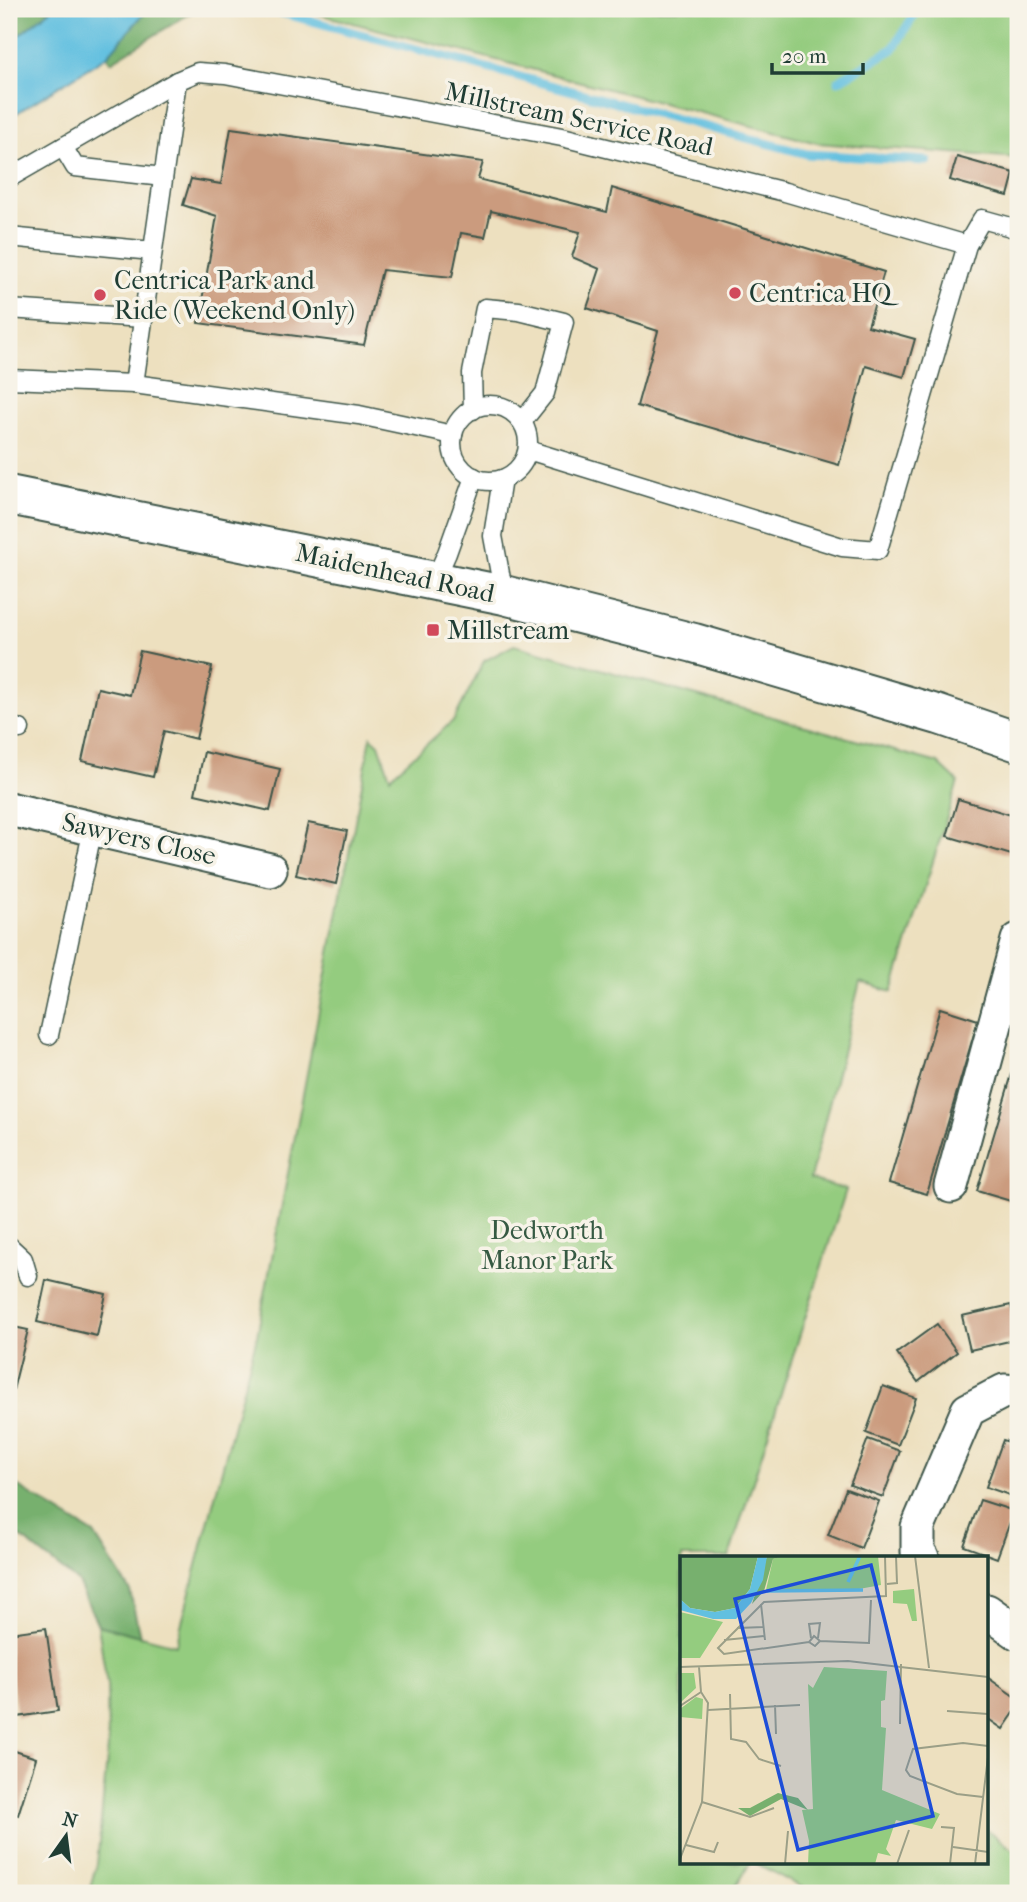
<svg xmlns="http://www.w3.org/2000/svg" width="1027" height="1902" font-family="'IM FELL French Canon',serif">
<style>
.green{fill:#94cc7f;stroke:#5a845a;stroke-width:2}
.forest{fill:#77b06e;stroke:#4b7651;stroke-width:2}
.water{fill:#62c0e0;stroke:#407e8a;stroke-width:2}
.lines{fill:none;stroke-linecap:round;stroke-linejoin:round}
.stream{stroke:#62c0e0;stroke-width:9}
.building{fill:#cb9b7e}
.service-casing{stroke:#3e5549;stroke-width:21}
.minor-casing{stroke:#3e5549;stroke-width:37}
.primary-casing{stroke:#3e5549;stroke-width:42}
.service{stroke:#fff;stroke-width:18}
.minor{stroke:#fff;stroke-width:33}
.primary{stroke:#fff;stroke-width:38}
.poi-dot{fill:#d1495b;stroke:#f7f3e8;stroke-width:2.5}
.labels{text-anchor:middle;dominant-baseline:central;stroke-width:7;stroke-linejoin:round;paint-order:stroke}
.street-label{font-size:26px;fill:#1f3d34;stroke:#f7f3e8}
.poi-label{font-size:26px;fill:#1f3d34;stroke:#f7f3e8;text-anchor:start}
.park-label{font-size:26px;fill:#365a43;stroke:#f7f3e8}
.inset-river{fill:none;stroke:#62c0e0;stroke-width:3.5}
.inset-road{fill:none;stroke:#9b9f87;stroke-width:2}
.view{fill:#1d4ed8;fill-opacity:0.15;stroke:#1d4ed8;stroke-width:3.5}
.inset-edge{fill:none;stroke:#1f3d34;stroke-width:3.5}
</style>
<rect width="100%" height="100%" fill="#f7f3e8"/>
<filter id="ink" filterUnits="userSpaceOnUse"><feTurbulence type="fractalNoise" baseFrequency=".0143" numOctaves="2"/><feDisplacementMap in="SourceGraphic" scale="14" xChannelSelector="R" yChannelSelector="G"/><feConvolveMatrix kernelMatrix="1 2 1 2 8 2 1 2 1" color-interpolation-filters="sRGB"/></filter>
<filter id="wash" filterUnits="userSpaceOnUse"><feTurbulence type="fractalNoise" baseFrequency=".00686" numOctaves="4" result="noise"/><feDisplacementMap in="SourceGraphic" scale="28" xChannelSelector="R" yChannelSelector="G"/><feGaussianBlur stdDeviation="1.57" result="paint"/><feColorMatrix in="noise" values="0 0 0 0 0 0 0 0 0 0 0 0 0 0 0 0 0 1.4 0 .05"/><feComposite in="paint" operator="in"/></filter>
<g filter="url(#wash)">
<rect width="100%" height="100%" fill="#ede0bf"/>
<g class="green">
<polygon points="299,9 1018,9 1018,158 817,143"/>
<polygon points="514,645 938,763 958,782 892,992 860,982 810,1179 846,1190 729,1557 682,1557 682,1862 751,1862 731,1893 88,1893 97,1864 108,1747 107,1685 98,1625 176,1645 257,1336 371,737 379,744 390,777 454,720 484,661"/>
<polygon points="987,1830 1018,1853 1018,1893 812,1893 754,1862 987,1862"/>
</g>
<g class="forest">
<polygon points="9,9 52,9 9,43"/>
<polygon points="148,9 197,9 111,62 107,56"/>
<polygon points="9,1481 94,1534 130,1591 140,1636 98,1625 78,1582 9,1528"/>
</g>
<polygon class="water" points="52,9 148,9 107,56 9,118 9,43"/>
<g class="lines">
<g class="stream">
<polyline points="267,9 807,154 927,161"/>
<polyline points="838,81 893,49 918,9"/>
</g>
</g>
<g id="blocks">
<g class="building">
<polygon points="231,128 483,162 478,179 607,212 612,188 884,272 868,326 915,339 904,377 866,366 839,465 637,406 658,331 587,308 600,269 572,257 580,232 491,211 485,237 461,233 452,277 382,270 364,345 198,323 217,216 183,205 191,179 221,184"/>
<polygon points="957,157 1014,173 1008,196 950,180"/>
<polygon points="140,651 212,667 196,739 164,731 153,777 82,761 98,688 130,695"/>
<polygon points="204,752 280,769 270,811 195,794"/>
<polygon points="958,799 1018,817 1018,857 947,836"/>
<polygon points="308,823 347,831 336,884 296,875"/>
<polygon points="940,1008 978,1020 927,1194 889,1183"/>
<polygon points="1018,1054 1018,1188 1014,1202 977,1191"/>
<polygon points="46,1280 106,1294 97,1336 37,1322"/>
<polygon points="1011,1305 1018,1339 970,1350 962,1316"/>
<polygon points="937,1324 957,1352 918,1382 897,1353"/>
<polygon points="9,1326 28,1330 11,1398 9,1397"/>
<polygon points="883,1386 916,1398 898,1445 866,1433"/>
<polygon points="868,1439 900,1451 883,1497 850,1485"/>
<polygon points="1003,1440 1018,1445 1018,1498 986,1487"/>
<polygon points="846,1489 879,1501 861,1548 828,1535"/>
<polygon points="980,1500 1014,1511 997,1558 964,1546"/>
<polygon points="46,1628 58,1711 17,1717 9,1662 9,1633"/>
<polygon points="987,1677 1018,1699 1018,1707 1003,1729 987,1718"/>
<polygon points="9,1749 36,1758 18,1815 9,1812"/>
</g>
</g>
</g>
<g filter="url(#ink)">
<use href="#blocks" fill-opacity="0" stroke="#3e5549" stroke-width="2"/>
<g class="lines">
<defs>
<g id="service">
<polyline points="63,147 75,167 163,177"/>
<polyline points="9,178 177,81 198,72 225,74 562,137 785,192 967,245"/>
<polyline points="9,237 152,251"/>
<polyline points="9,309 143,318"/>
<polyline points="9,379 134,384 359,415 453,435"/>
<polyline points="134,384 177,81"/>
<circle cx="490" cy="443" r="38"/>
<polyline points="473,410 472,373 485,308 519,311 564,322 545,393 522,422"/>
<polyline points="528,450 842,547 878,550 967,245 982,219 1018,229"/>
<polyline points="502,479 493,536 504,595"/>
<polyline points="435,580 447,553 474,477"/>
<polyline points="9,726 20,729"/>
<polyline points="49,1035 93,828"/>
<polyline points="9,1246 23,1259 28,1276"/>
</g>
<g id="minor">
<polyline points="9,809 270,870"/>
<polyline points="951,1186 1018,940"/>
<polyline points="922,1557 918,1552 918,1527 968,1410 1004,1391 1018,1392"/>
<polyline points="987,1611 1018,1633"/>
</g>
<polyline id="primary" points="9,495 504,595 694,643 939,715 1018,742"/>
</defs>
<use href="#service" class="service-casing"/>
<use href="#minor" class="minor-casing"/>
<use href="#primary" class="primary-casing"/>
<use href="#service" class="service"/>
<use href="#minor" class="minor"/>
<use href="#primary" class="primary"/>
</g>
</g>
<g class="poi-dot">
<circle cx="735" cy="293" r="7"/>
<circle cx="100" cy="295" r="7"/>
<rect x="426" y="623" width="14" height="14" rx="3.5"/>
</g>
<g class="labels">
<g class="street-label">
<text transform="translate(579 119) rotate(12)">Millstream Service Road</text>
<text transform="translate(395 573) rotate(12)">Maidenhead Road</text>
<text transform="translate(139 839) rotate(13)">Sawyers Close</text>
</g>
<g class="poi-label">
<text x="114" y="280">Centrica Park and<tspan x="114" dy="30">Ride (Weekend Only)</tspan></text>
<text x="749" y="293">Centrica HQ</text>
<text x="447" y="630">Millstream</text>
</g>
<g class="park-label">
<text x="547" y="1230">Dedworth<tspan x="547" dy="30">Manor Park</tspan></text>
</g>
</g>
<g transform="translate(680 1556)">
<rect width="308" height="308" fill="#ede0bf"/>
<path d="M102 0H198L201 29 168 35 86 34 93 3ZM234 33 237 65H232L227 48 213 47V35ZM0 56 43 66 20 102H0ZM144 111 207 115 205 144 201 145V171L206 172 202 234 260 258 252 273 216 264 206 293 211 300 198 297 195 308H128L129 285 122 254 133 253 128 128 133 132ZM0 117H14L16 132 0 147ZM16 141 23 143 22 163 0 161V153Z" fill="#94cc7f"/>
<path d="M0 0H78L70 33 55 52 35 56 10 52 0 43ZM87 0H103L93 3 84 35 72 48ZM98 237 118 242 128 254 101 243 70 260 58 252H70Z" fill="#77b06e"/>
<path d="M78 0H87L83 24 71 47 56 63H33L0 54V43L10 52 35 56 55 52 70 33Z" fill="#62c0e0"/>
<path class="inset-river" d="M168 26 180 0M87 35 183 34"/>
<path class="inset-road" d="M235 0 249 112M207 28 217 27 216 0M81 48 85 84M57 72 84 71M131 82 129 68 140 67 138 82M44 84 85 80M140 85 135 90 129 86 134 80 140 85 189 87 191 44M129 86 44 98 38 92 84 46 206 40 205 0M0 111 168 105 308 121M50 138 51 183 66 186 79 203 101 210M95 149 96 178M0 150 21 136M28 154 120 149M267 155 308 158M220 168 221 108M303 241 277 238 230 220 226 214 233 193 283 187 308 190M22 246 70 261 94 252M261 271 274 272 270 308M6 289 34 296 38 286M273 291 308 296M0 303 22 246 28 147 21 136 19 111M105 308 108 275M217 308 229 274M295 308 308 201"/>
<path class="view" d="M191 9 253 260 118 294 55 43Z"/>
<rect width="308" height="308" class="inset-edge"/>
</g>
<rect width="1027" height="1902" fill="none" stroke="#f7f3e8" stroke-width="35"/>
<g transform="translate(66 1836) rotate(14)" stroke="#f7f3e8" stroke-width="5" paint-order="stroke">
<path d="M0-5L12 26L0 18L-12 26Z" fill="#1f3d34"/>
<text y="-10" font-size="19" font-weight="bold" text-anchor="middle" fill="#1f3d34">N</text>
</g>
<path d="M772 63v10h91v-10" fill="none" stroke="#1f3d34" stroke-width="3.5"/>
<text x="782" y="63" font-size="21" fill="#1f3d34" stroke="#f7f3e8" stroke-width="5" paint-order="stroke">20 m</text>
</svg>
